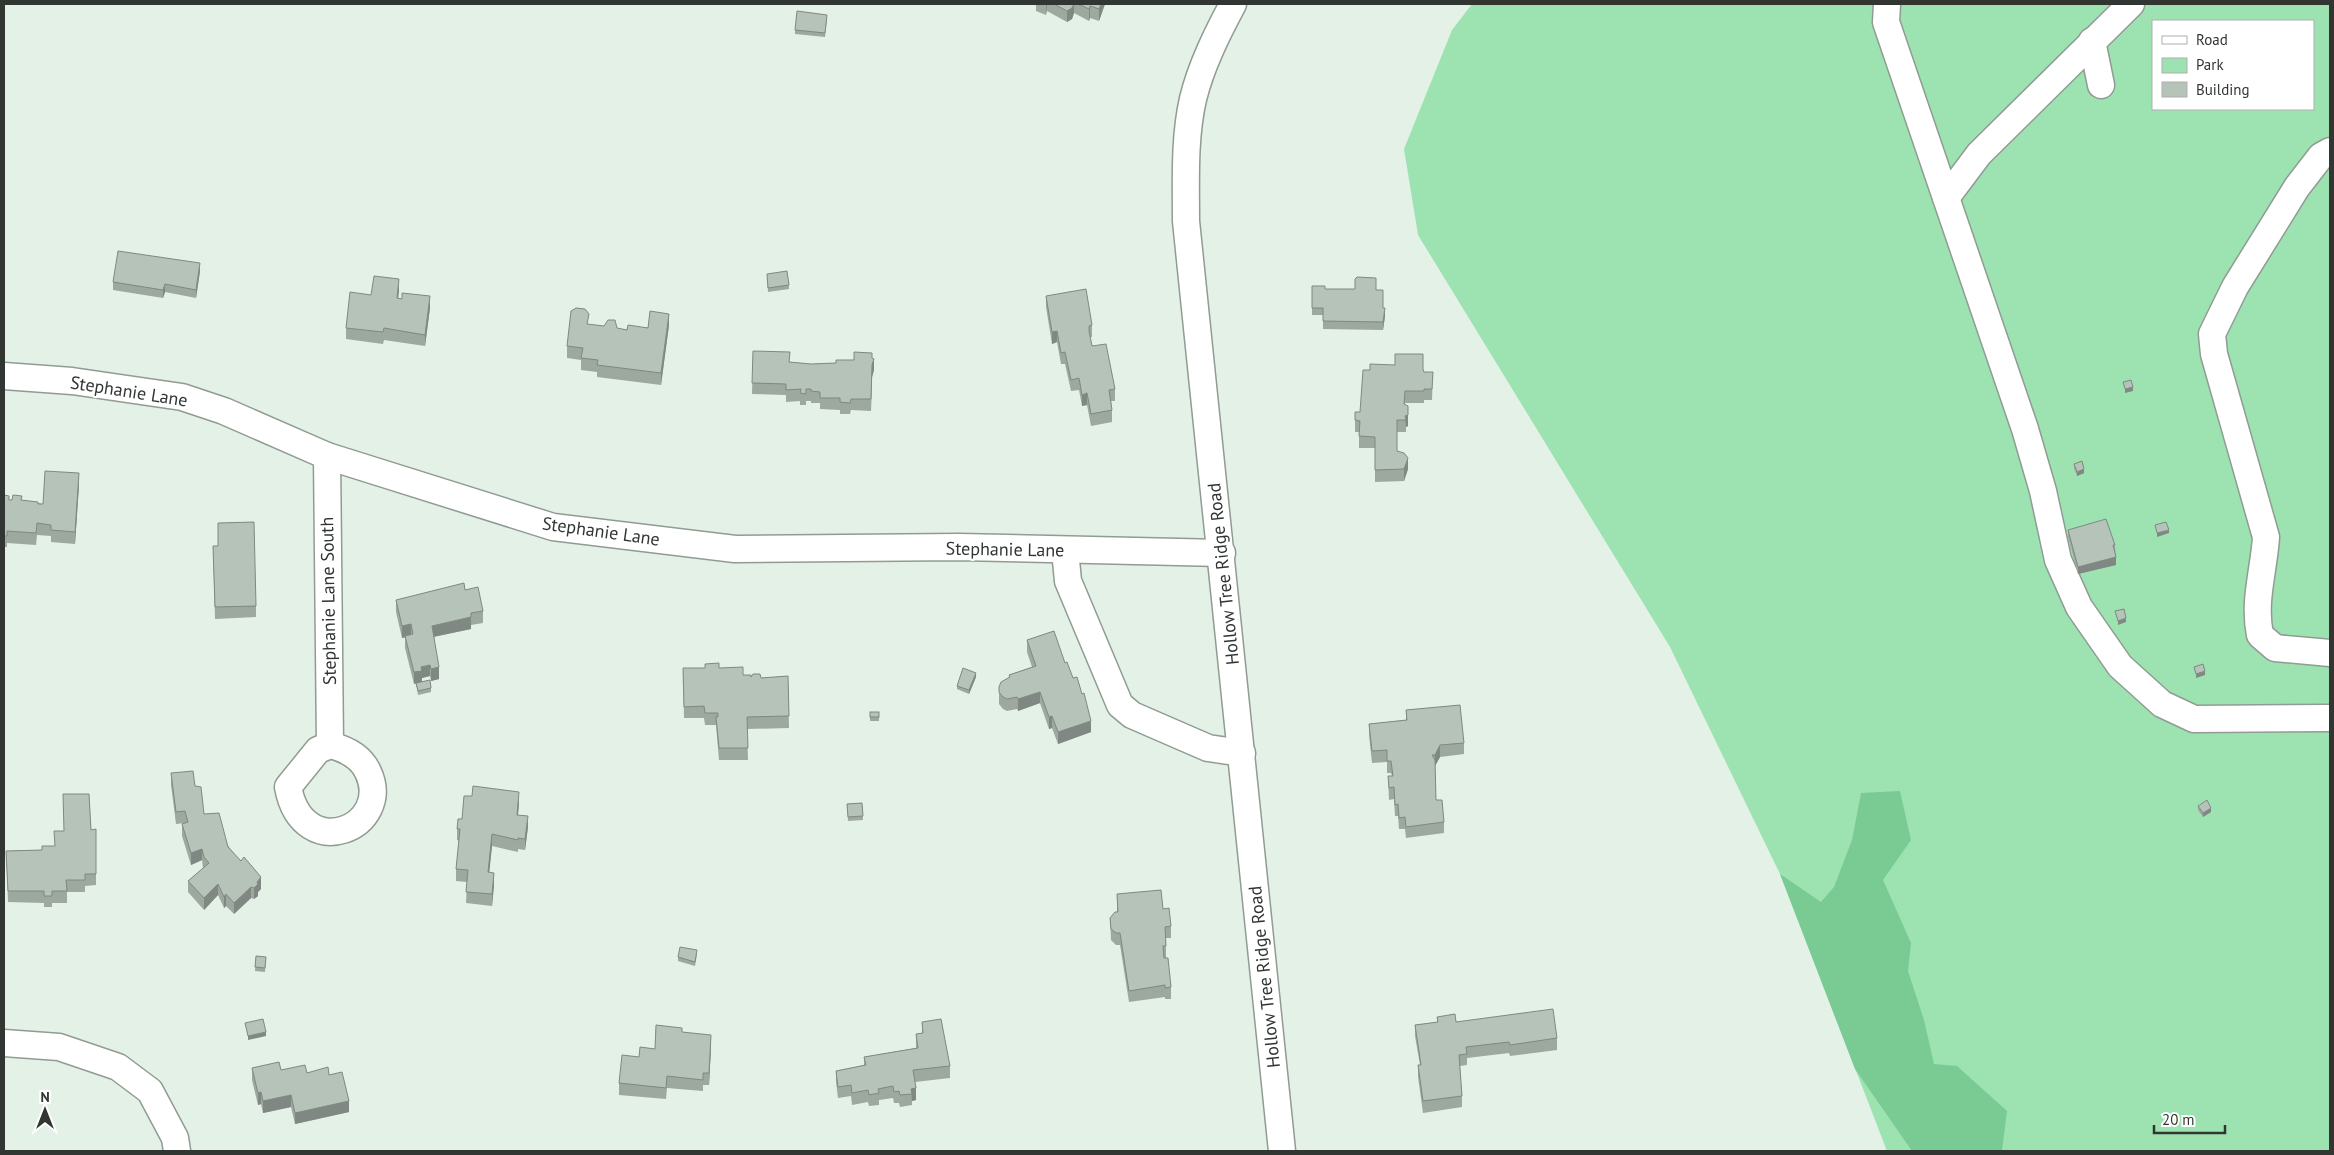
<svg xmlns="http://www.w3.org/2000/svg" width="2334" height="1155" font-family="'PT Sans',sans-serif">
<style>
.green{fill:#9de3b2;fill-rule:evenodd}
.forest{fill:#7aca94}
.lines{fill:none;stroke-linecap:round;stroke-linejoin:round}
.minor-casing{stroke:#909c93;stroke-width:29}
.minor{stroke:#fff;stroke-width:26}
.wall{fill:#9da89f}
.shaded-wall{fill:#7f8882}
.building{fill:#b6c3b9;stroke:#7f8882}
.labels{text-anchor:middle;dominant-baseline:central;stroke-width:4.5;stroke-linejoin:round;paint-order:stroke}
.street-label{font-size:18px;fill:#313632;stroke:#fff}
</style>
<rect width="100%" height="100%" fill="#e4f1e7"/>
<path class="green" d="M1472 4H2330V1151H1887L1780 874 1670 647 1418 235 1404 149 1452 30ZM2153 21H2313V109H2153Z"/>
<polygon class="forest" points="1900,791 1911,840 1883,880 1911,943 1908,971 1924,1020 1934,1064 1957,1066 2007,1111 2002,1151 1912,1151 1855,1069 1780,874 1821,902 1834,887 1852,840 1861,793"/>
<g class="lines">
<defs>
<g id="minor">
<path d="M1233 4C1217 34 1201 66 1193 99 1184 138 1186 181 1186 221L1282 1151"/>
<polyline points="1887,4 1886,22 2025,429 2043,491 2058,560 2079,607 2120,666 2162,704 2194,719 2330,718"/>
<polyline points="2092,41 2101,85"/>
<path d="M2330 151 2321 156 2297 187 2235 287 2212 334 2214 354 2266 537C2264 570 2253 601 2260 635L2275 648 2330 653"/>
<polyline points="1946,198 1979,154 2131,4"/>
<polyline points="4,376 72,381 182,397 224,411 327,456 553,527 735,549 959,547 1222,553"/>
<path d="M327 456 330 745C346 749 361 756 368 772 394 827 303 866 288 787L318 750 330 745"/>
<polyline points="1065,550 1068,581 1120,705 1132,715 1208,748 1242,753"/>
<polyline points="4,1043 59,1047 118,1067 150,1091 175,1138 177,1151"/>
</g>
</defs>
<use href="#minor" class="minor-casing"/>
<use href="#minor" class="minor"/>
</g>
<g class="wall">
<polygon points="1036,4 1105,4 1099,21 1090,18 1089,21 1074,13 1072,19 1067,22 1047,11 1046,15 1036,11"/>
<polygon points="827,19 825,37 795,34 795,30"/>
<polygon points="200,271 196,298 165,292 163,298 113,290 113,282"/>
<polygon points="767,278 789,285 789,289 768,292"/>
<polygon points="1312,286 1325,289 1376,290 1383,308 1385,316 1383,330 1323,329 1323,315 1312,315"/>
<polygon points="399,290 398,298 430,308 425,346 384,340 383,344 346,339 346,328 371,295"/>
<polygon points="1046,296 1092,325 1092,337 1090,337 1092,346 1115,389 1115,401 1111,401 1112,410 1112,422 1091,426 1087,405 1082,406 1079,390 1071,391 1065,364 1061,364 1057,342 1052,344 1046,307"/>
<polygon points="589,325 627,330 669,325 661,385 597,377 597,372 581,370 581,360 567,358 567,346"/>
<polygon points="753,351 790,362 811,364 836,363 854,360 872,358 874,370 872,377 871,411 851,410 850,414 840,414 840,410 820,409 820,403 811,403 811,401 806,401 806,405 800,405 800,401 786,402 786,395 752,394"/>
<polygon points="1423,369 1424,372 1433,372 1432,400 1424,400 1424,403 1405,403 1408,426 1406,427 1406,432 1397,432 1397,451 1408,469 1404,481 1375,482 1375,448 1359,448 1359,432 1355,432 1355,412 1360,412"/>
<polygon points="2074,464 2084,473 2077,476 2074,468"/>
<polygon points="79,485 75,544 51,542 51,536 37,535 36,545 7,543 7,547 4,547 4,495 9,500 22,500 43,504"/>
<polygon points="2068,530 2115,545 2116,565 2078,574 2068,537"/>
<polygon points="213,546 218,546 256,606 256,617 215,619"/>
<polygon points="465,590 483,611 483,623 471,625 471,629 434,637 439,679 431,681 430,676 422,678 422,682 431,688 431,692 418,695 416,683 414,684 405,648 405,637 402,638 396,612 396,600"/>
<polygon points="1027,640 1065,663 1091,732 1058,744 1052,728 1049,729 1040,703 1018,711 1017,709 1007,711 1003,709 999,704 999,687 1009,678 1009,675 1032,667 1027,652"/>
<polygon points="683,668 719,668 751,677 761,678 788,676 789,728 747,729 748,760 719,760 716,725 705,725 704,718 684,718"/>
<polygon points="976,677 969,694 957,689 957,686"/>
<polygon points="1406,710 1464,743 1464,754 1440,757 1435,766 1436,800 1444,822 1444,833 1406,838 1405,829 1399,829 1398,816 1395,816 1394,799 1389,800 1388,776 1392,776 1391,773 1387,773 1387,762 1372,763 1369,735 1369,724 1406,720"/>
<rect x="870" y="712" width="9" height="9"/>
<polygon points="171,773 195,786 204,814 261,889 258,892 258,896 254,899 251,898 234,914 226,906 224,908 218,895 204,910 188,892 188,881 203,868 202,860 191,865 182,836 182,824 185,823 176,824 171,785"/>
<polygon points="472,796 519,803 518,815 528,827 525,850 518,849 518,852 492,846 489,873 494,885 492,906 466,903 467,882 456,881 456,869 459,841 457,840 457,829"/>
<polygon points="862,803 863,820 848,821 847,804"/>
<polygon points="2198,806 2211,812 2203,817 2198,810"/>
<polygon points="96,829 96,885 85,886 85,892 67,892 67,903 52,903 52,907 44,907 44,903 8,902 6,851 42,850 55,846 91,830"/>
<polygon points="1117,894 1163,909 1171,926 1171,938 1166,938 1166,958 1171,987 1171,999 1165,999 1165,997 1129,1002 1120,945 1116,945 1111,940 1110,918 1117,912"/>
<polygon points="697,954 695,966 678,961 678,957"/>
<polygon points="256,956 266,957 265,972 255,971"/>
<polygon points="1437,1017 1456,1022 1557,1038 1557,1050 1510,1056 1509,1053 1467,1058 1467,1065 1460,1066 1462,1096 1462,1107 1423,1113 1418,1077 1418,1065 1420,1065 1415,1036 1415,1025 1437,1022"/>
<polygon points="922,1022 950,1066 950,1078 915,1082 916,1100 912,1101 912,1105 900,1107 899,1103 894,1103 893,1098 879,1100 879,1105 869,1106 868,1102 852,1105 851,1096 838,1098 836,1082 836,1071 864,1065 864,1057 916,1048 916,1034 922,1033"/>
<polygon points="682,1032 711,1046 709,1085 703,1085 703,1091 667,1088 666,1099 619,1095 619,1083 639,1057 655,1049"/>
<polygon points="252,1068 281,1070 307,1073 329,1075 349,1112 295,1124 291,1107 263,1113 261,1104 258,1105 252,1080"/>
</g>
<g class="shaded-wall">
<polygon points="1046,4 1047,4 1046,15"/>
<polygon points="1074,4 1074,13 1072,19 1067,22 1067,11"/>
<polygon points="1101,4 1105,4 1099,21 1099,9"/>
<polygon points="1090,6 1090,18 1089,21 1089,9"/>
<polygon points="200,263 200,271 196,298 196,290"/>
<polygon points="399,279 399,290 397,310 397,298"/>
<polygon points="165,284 165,292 163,298 163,290"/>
<polygon points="430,296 430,308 425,346 425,335"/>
<polygon points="1385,308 1385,316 1383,330 1383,322"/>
<polygon points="669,314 669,325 661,385 661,373"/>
<polygon points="1057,331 1057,342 1052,344 1052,332"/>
<polygon points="872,353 872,365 874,359 874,370 872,377 871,411"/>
<polygon points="2133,387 2133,391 2125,393 2125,389"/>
<polygon points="1087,393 1087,405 1082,406 1082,395"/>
<polygon points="1408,406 1408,426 1406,427 1405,416"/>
<polygon points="1408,458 1408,469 1404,481 1404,469"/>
<polygon points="2084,469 2084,473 2077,476 2077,472"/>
<polygon points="79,473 79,485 75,544 75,532"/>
<polygon points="2169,530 2169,533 2157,537 2157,533"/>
<polygon points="2116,557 2116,565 2078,574 2078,567"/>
<polygon points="471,617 471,629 432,637 432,626"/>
<polygon points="2126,618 2126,622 2118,625 2118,621"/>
<polygon points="411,624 411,636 402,638 402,626"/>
<polygon points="430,665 430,676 422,678 422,682 414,684 414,672 421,667"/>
<polygon points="439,667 439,679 431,681 431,669"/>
<polygon points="2205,671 2205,675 2196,678 2196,674"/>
<polygon points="976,673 976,677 969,694 969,690"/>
<polygon points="1040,692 1040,703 1018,711 1018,699"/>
<polygon points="1052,716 1052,728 1049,729 1049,717"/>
<polygon points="1091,721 1091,732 1058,744 1058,732"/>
<polygon points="1440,745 1440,757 1435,766 1435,755"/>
<polygon points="519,792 519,803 517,826 517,815"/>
<polygon points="2211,808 2211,812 2203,817 2203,813"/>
<polygon points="528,816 528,827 525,850 525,839"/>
<polygon points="492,834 492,846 488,884 488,872"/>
<polygon points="202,849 202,860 191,865 191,853"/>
<polygon points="494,873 494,885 492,906 492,894"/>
<polygon points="261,877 261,889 258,892 258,896 254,899 254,888 257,882"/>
<polygon points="218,884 218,895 204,910 204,898"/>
<polygon points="251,887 251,898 234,914 234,903"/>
<polygon points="226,894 226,906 224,908 224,897"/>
<polygon points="266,1032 266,1036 248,1040 248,1036"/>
<polygon points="711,1035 711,1046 709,1085 709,1073"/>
<polygon points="916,1088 916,1100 912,1101 911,1089"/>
<polygon points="261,1092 261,1104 258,1105 258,1093"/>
<polygon points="291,1095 291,1107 263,1113 263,1101"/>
<polygon points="349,1101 349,1112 295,1124 295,1113"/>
</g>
<g class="building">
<polygon points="1054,4 1074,4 1072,8 1067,11"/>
<polygon points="1078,4 1101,4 1099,9 1090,6 1089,9"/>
<polygon points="797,11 827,15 825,33 795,30"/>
<polygon points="118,251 200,263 196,290 165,284 163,290 113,282"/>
<polygon points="787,271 789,285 768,288 767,274"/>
<polygon points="374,276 399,279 397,298 402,299 402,293 430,296 425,335 384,328 383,332 346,328 350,292 371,295"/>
<polygon points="1357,277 1376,278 1376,290 1383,290 1383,308 1385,308 1383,322 1323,321 1323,308 1312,308 1312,286 1325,286 1325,289 1355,289 1355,279"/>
<polygon points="1086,289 1092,325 1089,326 1089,331 1092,346 1106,344 1115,389 1109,390 1112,410 1091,414 1087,393 1082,395 1079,378 1071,380 1065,352 1061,353 1057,331 1052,332 1046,296"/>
<polygon points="576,308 585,309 589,314 587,324 604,326 608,320 615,320 617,328 627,330 628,325 648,328 650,311 669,314 661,373 597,365 598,360 581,358 583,348 567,346 571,311"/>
<polygon points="753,351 790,352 789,362 811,364 836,363 836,360 854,360 854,352 872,353 872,358 874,359 872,365 871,399 851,399 850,403 840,402 840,398 820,398 820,392 811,391 811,389 806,389 806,394 800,393 801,389 786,390 786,384 752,383"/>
<polygon points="1395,354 1423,354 1423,369 1424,372 1433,372 1432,389 1424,389 1424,391 1405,391 1404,404 1408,406 1408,415 1405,416 1406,420 1397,420 1397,451 1404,453 1408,458 1404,469 1375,470 1375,437 1359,436 1360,421 1355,420 1355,412 1360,412 1363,370 1370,370 1370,364 1395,365"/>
<polygon points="2131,380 2133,387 2125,389 2123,382"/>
<polygon points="2082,461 2084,469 2077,472 2074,464"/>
<polygon points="45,471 79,473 75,532 51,530 51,525 37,523 36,533 7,531 7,536 4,536 4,495 9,496 9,500 12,500 13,495 22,496 21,500 38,502 38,504 43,504"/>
<polygon points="2106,519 2115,545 2113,545 2116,557 2078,567 2068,530"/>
<polygon points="254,522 256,606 215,607 213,546 218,546 218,523"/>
<polygon points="2166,522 2169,530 2157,533 2155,525"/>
<polygon points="464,583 465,590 478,587 483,611 471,613 471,617 432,626 439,667 431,669 430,665 421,667 422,671 414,672 405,636 413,634 411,624 402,626 396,600"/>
<polygon points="2124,609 2126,618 2118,621 2115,611"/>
<polygon points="1054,631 1065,663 1067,662 1073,678 1077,677 1082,694 1084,693 1091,721 1058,732 1052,716 1049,717 1040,692 1018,699 1017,697 1007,699 1003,697 999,692 999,687 1001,682 1010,677 1009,675 1036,666 1027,640"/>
<polygon points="719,663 719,668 743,667 743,675 751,675 751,677 753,674 760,674 761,678 788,676 789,716 747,717 748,748 719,748 716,717 718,717 718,713 705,713 704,706 684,707 683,668 705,668 705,664"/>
<polygon points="2203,664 2205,671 2196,674 2194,667"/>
<polygon points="963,668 976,673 969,690 957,686"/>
<polygon points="430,680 431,688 418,691 416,683"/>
<polygon points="1460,705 1464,743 1440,745 1435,755 1432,755 1435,760 1436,800 1442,800 1444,822 1406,827 1405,817 1399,818 1398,804 1395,805 1394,787 1389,788 1388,776 1393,776 1391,761 1387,761 1387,750 1372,751 1369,724 1407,720 1406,710"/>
<rect x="870" y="712" width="9" height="5"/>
<polygon points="193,771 195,786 201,787 204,814 219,813 228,847 241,861 244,857 261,877 257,882 258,884 254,888 251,887 234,903 226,894 224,897 218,884 204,898 188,881 209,863 204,857 202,849 191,853 182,824 188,822 185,811 176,812 171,773"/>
<polygon points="473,786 519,792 517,815 528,816 525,839 518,838 518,840 492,834 488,872 494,873 492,894 466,892 468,870 456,869 460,829 457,829 458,819 462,819 464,796 472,796"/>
<polygon points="63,794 89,794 91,830 96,829 96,874 85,874 85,880 66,880 67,891 52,891 52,896 44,896 44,891 8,891 6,851 42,850 42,846 55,846 54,831 64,831"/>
<polygon points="2207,800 2211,808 2203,813 2198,806"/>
<polygon points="862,803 863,816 848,817 847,804"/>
<polygon points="1161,890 1163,909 1169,908 1171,926 1165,927 1166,946 1163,946 1164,958 1168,958 1171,987 1165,988 1165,985 1129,991 1120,933 1116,933 1111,929 1110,918 1115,912 1118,912 1117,894"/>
<polygon points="680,947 697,950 695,962 678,957"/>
<polygon points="256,956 266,957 265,968 255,967"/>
<polygon points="1553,1009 1557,1038 1510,1045 1509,1042 1466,1047 1467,1054 1459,1055 1462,1096 1423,1101 1418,1065 1421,1065 1415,1025 1438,1022 1437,1017 1455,1014 1456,1022"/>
<polygon points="263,1019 266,1032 248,1036 245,1023"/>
<polygon points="941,1019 950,1066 913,1070 916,1088 911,1089 912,1094 900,1095 899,1091 894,1092 893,1086 878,1089 879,1093 869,1095 868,1090 852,1093 851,1085 838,1087 836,1071 866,1065 864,1057 918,1048 916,1034 923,1033 922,1022"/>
<polygon points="656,1025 682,1028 682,1032 711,1035 709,1073 703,1073 703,1080 667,1076 666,1088 619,1083 622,1055 639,1057 640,1047 655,1049"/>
<polygon points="279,1062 281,1070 305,1065 307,1073 328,1067 329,1075 342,1072 349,1101 295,1113 291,1095 263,1101 261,1092 258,1093 252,1068"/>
</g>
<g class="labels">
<g class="street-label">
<text transform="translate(129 391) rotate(9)">Stephanie Lane</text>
<text transform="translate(601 531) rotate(8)">Stephanie Lane</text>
<text transform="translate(1005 549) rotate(1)">Stephanie Lane</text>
<text transform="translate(1223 574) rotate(-96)">Hollow Tree Ridge Road</text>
<text transform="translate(328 601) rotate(-91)">Stephanie Lane South</text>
<text transform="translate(1264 977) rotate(-96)">Hollow Tree Ridge Road</text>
</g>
</g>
<rect width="2334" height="1155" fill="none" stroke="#313632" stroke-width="10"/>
<rect x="2152" y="20" width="162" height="90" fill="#ffffff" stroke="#adafad"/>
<rect x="2162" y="36" width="25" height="8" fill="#ffffff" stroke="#adafad"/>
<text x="2196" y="45" font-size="15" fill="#313632">Road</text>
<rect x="2162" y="58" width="25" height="15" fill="#9de3b2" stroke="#adafad"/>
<text x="2196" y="70" font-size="15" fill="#313632">Park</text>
<rect x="2162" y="82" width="25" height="15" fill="#b6c3b9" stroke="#adafad"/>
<text x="2196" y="95" font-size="15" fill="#313632">Building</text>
<g transform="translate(45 1110)" stroke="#ffffff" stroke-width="4" paint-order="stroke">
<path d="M0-4L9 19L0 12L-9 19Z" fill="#313632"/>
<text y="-8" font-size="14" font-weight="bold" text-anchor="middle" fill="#313632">N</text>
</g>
<path d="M2154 1125v8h71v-8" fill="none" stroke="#313632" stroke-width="2.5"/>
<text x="2162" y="1125" font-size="15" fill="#313632" stroke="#ffffff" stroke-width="4" paint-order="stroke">20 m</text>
</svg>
